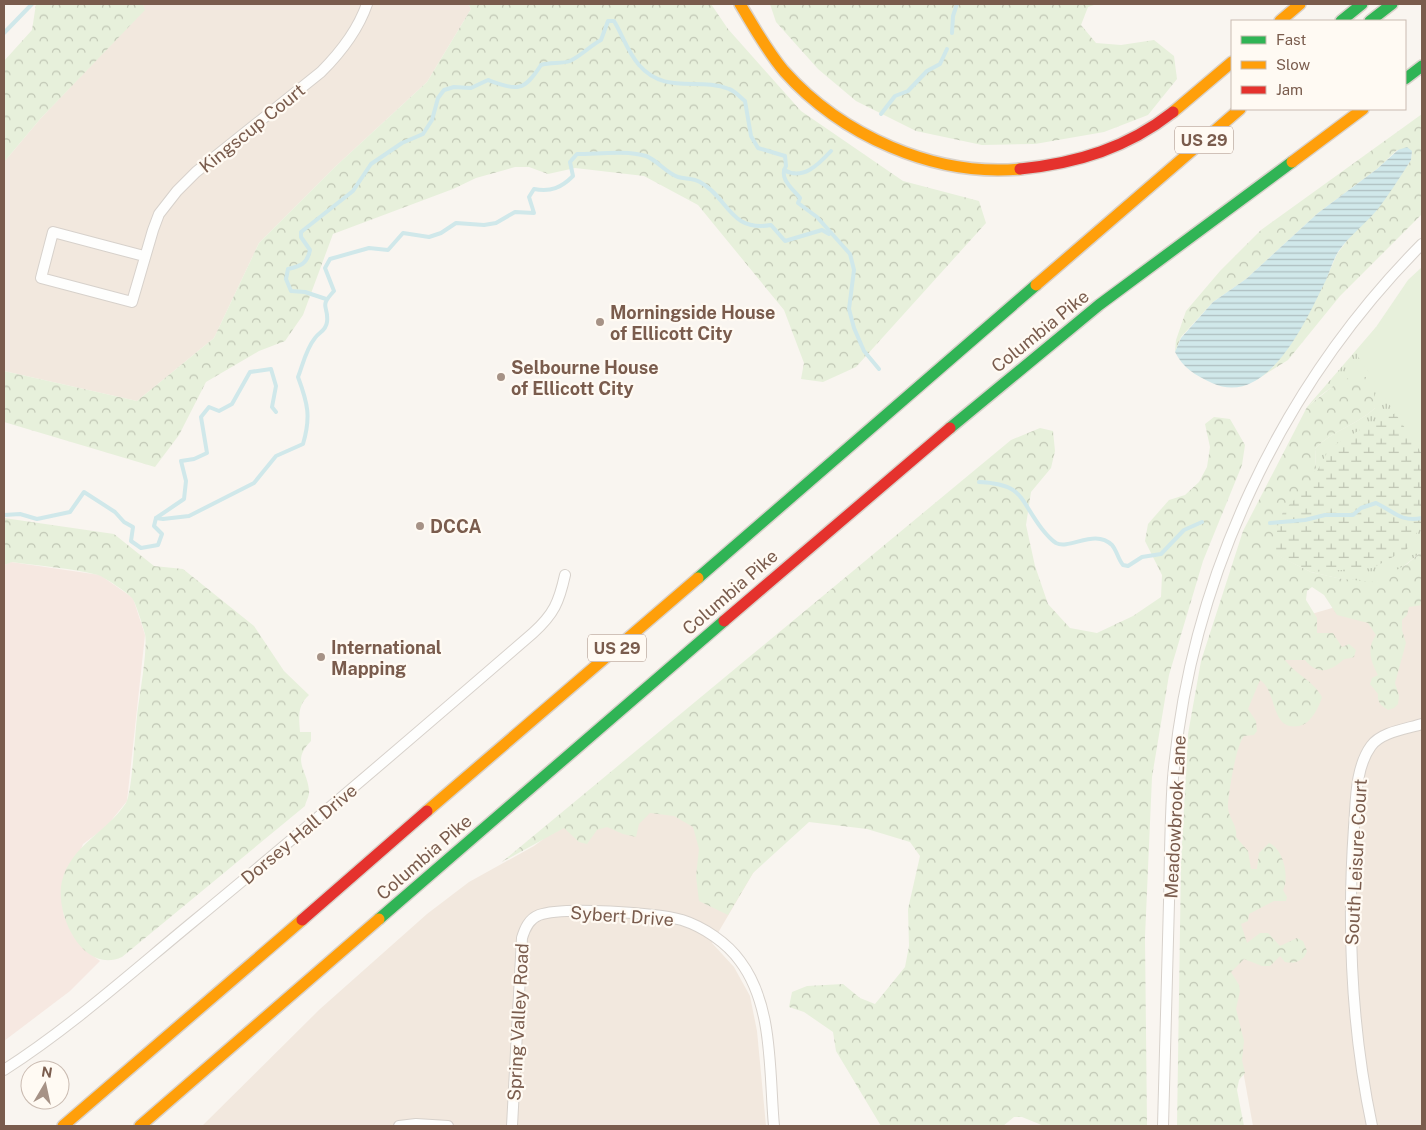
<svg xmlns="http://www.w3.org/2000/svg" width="1426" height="1130" font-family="'Public Sans',sans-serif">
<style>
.residential{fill:#f2e8de}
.commercial{fill:#f6e8e1}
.grass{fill:url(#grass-tufts)}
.forest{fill:url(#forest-crowns)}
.wetland{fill:url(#wetland-marsh)}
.park{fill:#e7f0db}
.water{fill:url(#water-rules)}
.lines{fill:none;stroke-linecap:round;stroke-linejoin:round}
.stream{stroke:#d0e8ea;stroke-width:4}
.street-casing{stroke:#d7d1cb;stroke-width:12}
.fast-casing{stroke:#d9d2cb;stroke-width:14}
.slow-casing{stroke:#d9d2cb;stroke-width:14}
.jam-casing{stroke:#d9d2cb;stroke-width:14}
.street{stroke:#fefefd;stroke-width:10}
.fast{stroke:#30b455;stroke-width:11}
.slow{stroke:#ff9f0a;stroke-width:11}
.jam{stroke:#e5322d;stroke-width:11}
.poi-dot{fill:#a69286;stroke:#fffaf3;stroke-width:2}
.labels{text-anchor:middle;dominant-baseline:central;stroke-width:4.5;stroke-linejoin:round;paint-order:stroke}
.shield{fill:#fffaf3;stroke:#a28b7f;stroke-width:1}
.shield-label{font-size:16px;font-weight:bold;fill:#7a5c4d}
.street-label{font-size:18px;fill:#7a5c4d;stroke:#fffaf3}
.poi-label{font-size:18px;font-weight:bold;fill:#7a5c4d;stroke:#fffaf3;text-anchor:start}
</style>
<defs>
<pattern id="grass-tufts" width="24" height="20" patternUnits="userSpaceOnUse" patternTransform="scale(1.25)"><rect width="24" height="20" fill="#e7f0db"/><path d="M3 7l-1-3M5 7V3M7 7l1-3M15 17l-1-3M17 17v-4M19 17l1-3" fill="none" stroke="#c0c6b4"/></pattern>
<pattern id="forest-crowns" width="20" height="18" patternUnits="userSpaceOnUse" patternTransform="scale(1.25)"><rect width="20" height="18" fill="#e7f0db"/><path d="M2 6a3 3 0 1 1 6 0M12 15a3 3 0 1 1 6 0" fill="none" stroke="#c0c6b4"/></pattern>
<pattern id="wetland-marsh" width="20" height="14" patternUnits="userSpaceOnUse" patternTransform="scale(1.25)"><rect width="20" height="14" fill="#e7f0db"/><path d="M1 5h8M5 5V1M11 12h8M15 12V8" fill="none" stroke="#c0c6b4"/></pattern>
<pattern id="water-rules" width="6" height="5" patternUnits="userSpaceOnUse" patternTransform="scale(1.25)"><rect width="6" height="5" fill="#d0e8ea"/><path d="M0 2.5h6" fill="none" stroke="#aebfc0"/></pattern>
</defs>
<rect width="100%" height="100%" fill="#f9f5f0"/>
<g class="residential">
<polygon points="143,4 468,4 471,9 427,82 336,166 259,243 214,338 137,401 4,371 4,162 41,118 144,10"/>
<polygon points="1422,582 1422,1126 1253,1126 1223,960 1223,832 1229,764 1260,629"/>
<polygon points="623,779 782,824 712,943 734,967 750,996 757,1031 766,1126 202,1126 320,1009 427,914 469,882 534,846"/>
</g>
<polygon class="commercial" points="11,562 100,575 133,598 145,635 127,801 106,827 83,844 62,902 64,916 73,935 85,950 100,961 70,991 4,1041 4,565"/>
<path class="grass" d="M1376 327 1422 364V551C1409 562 1393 576 1377 582 1366 586 1325 575 1311 572L1283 511 1316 468 1315 449C1331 431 1357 425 1375 408L1366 377C1341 376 1326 391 1307 407Z"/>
<g class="forest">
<polygon points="36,4 143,4 145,10 41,118 4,162 4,61 32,30"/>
<polygon points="468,4 711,4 728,29 801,111 903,181 979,201 986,223 856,367 823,382 801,379 804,363 784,310 698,205 644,176 575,168 548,174 529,167 515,167 476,178 453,189 333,234 303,315 285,341 259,351 206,382 179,435 155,467 4,422 4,371 137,401 214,338 259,243 336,166 427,82 471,9"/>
<polygon points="770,4 1097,4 1088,7 1081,25 1096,43 1121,45 1154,40 1174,56 1177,79 1148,115 1104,132 1035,144 982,145 916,131 856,101 818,69 776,22"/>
<polygon points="1422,114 1422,214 1340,296 1288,360 1253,382 1273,367 1326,279 1337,254 1355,230 1376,211 1411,160 1412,151 1397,150 1377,169 1318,213 1246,279 1213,302 1181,337 1175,352 1176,340 1186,311 1220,271 1261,230"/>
<path d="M1353 376 1366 377 1374 390 1375 408C1357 425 1331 431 1315 449L1316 468 1310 484 1283 511 1277 555 1311 572 1342 579 1376 582 1407 564 1422 551V605L1409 607 1407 615 1402 620V630L1406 643 1395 683 1399 696 1398 704 1394 708 1388 710C1381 706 1377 702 1378 694L1370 684 1372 678 1378 675C1371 662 1366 649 1376 635L1368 623 1337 615 1324 595 1312 587 1307 591 1306 600 1317 618V633H1333L1342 647 1349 644 1356 650 1354 657C1350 659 1345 658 1343 660 1330 672 1317 675 1305 660H1285C1297 676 1312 679 1322 697 1319 707 1311 724 1299 726 1270 731 1278 692 1260 680L1248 709 1256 721 1257 731 1254 735 1244 736C1236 745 1228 795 1228 807 1228 818 1238 825 1236 837L1248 851 1251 869H1257L1259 853 1269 843C1283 848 1290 877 1283 890L1287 897 1286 901H1274L1249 914 1248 921 1241 924 1247 943 1260 933H1268L1280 946 1297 938 1303 941 1307 951C1304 961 1295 964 1285 962L1280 956 1270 966H1262L1244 959 1231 972 1239 985 1240 991 1236 1009 1244 1041 1242 1060 1245 1073 1239 1080 1237 1090 1244 1126H1177L1181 863 1188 734 1201 661 1243 531 1307 407 1337 383Z"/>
<polygon points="1214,417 1230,419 1245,445 1242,465 1203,561 1169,675 1152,777 1145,937 1147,1126 1044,1126 1022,1117 1014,1117 1003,1126 881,1126 836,1051 833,1032 804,1012 789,1007 792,992 807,986 843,984 860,998 875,1004 905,967 909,946 908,909 920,856 910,842 867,829 809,822 753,873 728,915 699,901 696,876 699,849 693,827 674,816 650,813 639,824 636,837 623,834 607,827 597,830 587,844 579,842 564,828 502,862 1011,440 1040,428 1053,431 1055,451 1051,468 1031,492 1026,525 1035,566 1048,604 1070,628 1097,633 1133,616 1161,597 1162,575 1145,541 1148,524 1169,500 1185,495 1199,482 1207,467 1210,447 1205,424"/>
<path d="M4 518 114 534 154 566 183 569 254 626 284 671 309 695C297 706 299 717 300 732H311V741C291 761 307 769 309 790 310 795 306 801 305 806L122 957C83 975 54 914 62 881 71 845 107 832 126 803 132 793 135 732 137 717 139 698 148 649 145 634 143 627 136 603 132 598 128 593 104 577 98 575 70 568 40 566 12 562L4 565Z"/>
</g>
<polygon class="wetland" points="1422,402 1422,524 1407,549 1373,568 1311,572 1276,555 1274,542 1283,511 1310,484 1328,451 1339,442 1372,423"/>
<polygon class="park" points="1422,267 1422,454 1357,355 1408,280"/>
<path class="water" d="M1407 147 1412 151 1411 160C1400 177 1389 195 1377 210 1364 225 1349 236 1338 252 1333 260 1330 271 1326 280 1307 318 1268 409 1212 383 1195 375 1183 368 1175 352L1181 338 1213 302 1246 279 1318 213 1377 169 1398 150Z"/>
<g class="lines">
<g class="stream">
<polyline points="4,33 32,4"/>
<polyline points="952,33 953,16 957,4"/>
<polyline points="881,114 895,96 908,91 927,71 940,64 947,49"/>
<path d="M784 170C803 181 819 164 831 151"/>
<path d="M326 299 305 292 291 291 286 279 288 269C301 266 307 264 310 250L301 237V232L353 191 371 164 402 143 423 134 432 120 438 98 444 90 454 87 471 88 488 80C517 90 523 93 541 65 550 62 562 64 570 61 582 55 590 46 601 40L608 21H614C623 36 627 51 639 65 665 95 698 77 729 89 735 91 740 97 745 101L751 136 758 148 785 156 786 166C778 178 793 189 800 198L798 203 817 217 850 254 854 270 849 309 854 328 864 351 879 369"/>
<path d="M979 482C1024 484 1019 499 1042 529 1046 534 1051 540 1056 543 1070 550 1095 528 1112 545 1117 551 1118 559 1123 565L1128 566 1142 557 1161 554 1184 530 1202 522"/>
<polyline points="4,515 20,514 37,519 70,512 84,492 115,512 124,522 133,527 131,541 141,548 158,545 162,534 154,526 156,518 184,499 186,481 181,461 194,459 207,453 201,417 209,407 219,411 232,404 250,372 271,369 276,386 272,407 276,412"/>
<path d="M156 518 163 519 189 516 254 483 276 456 303 444C311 417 308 404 298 377 303 364 306 349 315 338 319 332 326 331 327 322 329 305 318 308 334 291L325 268 330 259 369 248 388 250 403 233 429 237 441 233 456 223 484 225 496 223 515 212 534 213 529 197 534 189C551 192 561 188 573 176L570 162 577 154C598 154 625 150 646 156 657 160 666 173 678 177 685 179 694 178 700 182 729 198 729 232 771 225L785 241 822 230 829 234"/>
<path d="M1270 523 1305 520 1325 515H1353L1361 508 1376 503C1395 512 1400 522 1422 518"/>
</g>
<defs>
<g id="street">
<path d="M144 256 53 232 41 278 132 302 153 230 159 214 177 191 196 172 321 72C341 52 358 30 367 4"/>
<path d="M4 1070C71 1027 132 972 194 921 308 827 421 730 533 633 554 614 559 602 565 575"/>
<polyline points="399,1126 416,1124 448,1126"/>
<path d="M512 1126 522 938C525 928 529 919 539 915 563 906 656 913 682 920 704 927 727 943 740 961 774 1006 769 1073 774 1126"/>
<path d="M1163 1126C1165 1052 1167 977 1169 902 1170 861 1170 819 1173 778 1190 579 1281 386 1422 244"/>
<path d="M1372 1126C1351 1027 1347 928 1354 827 1356 802 1355 768 1371 746 1381 732 1406 729 1422 724"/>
</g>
<g id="fast">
<polyline points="1341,21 1362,4"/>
<polyline points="1370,21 1392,4"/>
<polyline points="1405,79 1422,66"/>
<polyline points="950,428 1099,305 1292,162"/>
<polyline points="698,578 1036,285"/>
<polyline points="379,919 724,621"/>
</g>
<g id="slow">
<path d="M740 4C754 27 767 51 784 71 841 135 934 177 1020 169"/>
<polyline points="1280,21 1300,4"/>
<polyline points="1173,112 1232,62"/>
<polyline points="1292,162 1363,109"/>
<polyline points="1036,285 1240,109"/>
<polyline points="427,811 698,578"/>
<polyline points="63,1126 302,920"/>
<polyline points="140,1126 379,919"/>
</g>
<g id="jam">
<path d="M1020 169C1078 163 1127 148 1173 112"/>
<polyline points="724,621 950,428"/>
<polyline points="302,920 427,811"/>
</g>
</defs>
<use href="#street" class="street-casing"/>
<use href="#fast" class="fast-casing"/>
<use href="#slow" class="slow-casing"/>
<use href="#jam" class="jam-casing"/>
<use href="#street" class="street"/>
<use href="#fast" class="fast"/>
<use href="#slow" class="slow"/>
<use href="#jam" class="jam"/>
</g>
<g class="poi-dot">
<circle cx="600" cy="322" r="5"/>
<circle cx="501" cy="377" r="5"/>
<circle cx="420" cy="526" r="5"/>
<circle cx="321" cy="657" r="5"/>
</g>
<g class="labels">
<g class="shield">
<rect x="1175" y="126.5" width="58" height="27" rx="4"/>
<rect x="588" y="634.5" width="58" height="27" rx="4"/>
</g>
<g class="shield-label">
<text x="1204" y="140">US 29</text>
<text x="617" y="648">US 29</text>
</g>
<g class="street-label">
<text transform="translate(252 128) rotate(-39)">Kingscup Court</text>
<text transform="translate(1040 331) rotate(-39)">Columbia Pike</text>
<text transform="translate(730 592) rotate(-41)">Columbia Pike</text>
<text transform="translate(1175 817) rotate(-87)">Meadowbrook Lane</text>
<text transform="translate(299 834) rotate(-40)">Dorsey Hall Drive</text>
<text transform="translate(424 857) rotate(-41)">Columbia Pike</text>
<text transform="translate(1356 862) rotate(-87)">South Leisure Court</text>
<text transform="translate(622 916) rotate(4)">Sybert Drive</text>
<text transform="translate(518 1022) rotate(-87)">Spring Valley Road</text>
</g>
<g class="poi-label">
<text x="610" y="312">Morningside House<tspan x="610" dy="21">of Ellicott City</tspan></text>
<text x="511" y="367">Selbourne House<tspan x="511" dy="21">of Ellicott City</tspan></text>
<text x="430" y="526">DCCA</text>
<text x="331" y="647">International<tspan x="331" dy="21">Mapping</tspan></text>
</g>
</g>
<rect width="1426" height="1130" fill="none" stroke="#7a5c4d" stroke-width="10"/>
<rect x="1231" y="20" width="175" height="90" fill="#fffaf3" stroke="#cabbb1"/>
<rect x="1241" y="36" width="25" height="8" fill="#30b455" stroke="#cabbb1"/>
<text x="1276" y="45" font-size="15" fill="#7a5c4d">Fast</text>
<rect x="1241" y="61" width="25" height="8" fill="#ff9f0a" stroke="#cabbb1"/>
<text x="1276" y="70" font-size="15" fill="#7a5c4d">Slow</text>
<rect x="1241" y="86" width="25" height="8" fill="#e5322d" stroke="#cabbb1"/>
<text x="1276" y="95" font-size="15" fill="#7a5c4d">Jam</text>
<g transform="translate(45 1085) rotate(9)"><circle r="24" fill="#fffaf3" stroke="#cabbb1"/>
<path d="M0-4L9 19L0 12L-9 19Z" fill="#a69286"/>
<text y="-8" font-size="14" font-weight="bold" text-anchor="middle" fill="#7a5c4d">N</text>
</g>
</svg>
